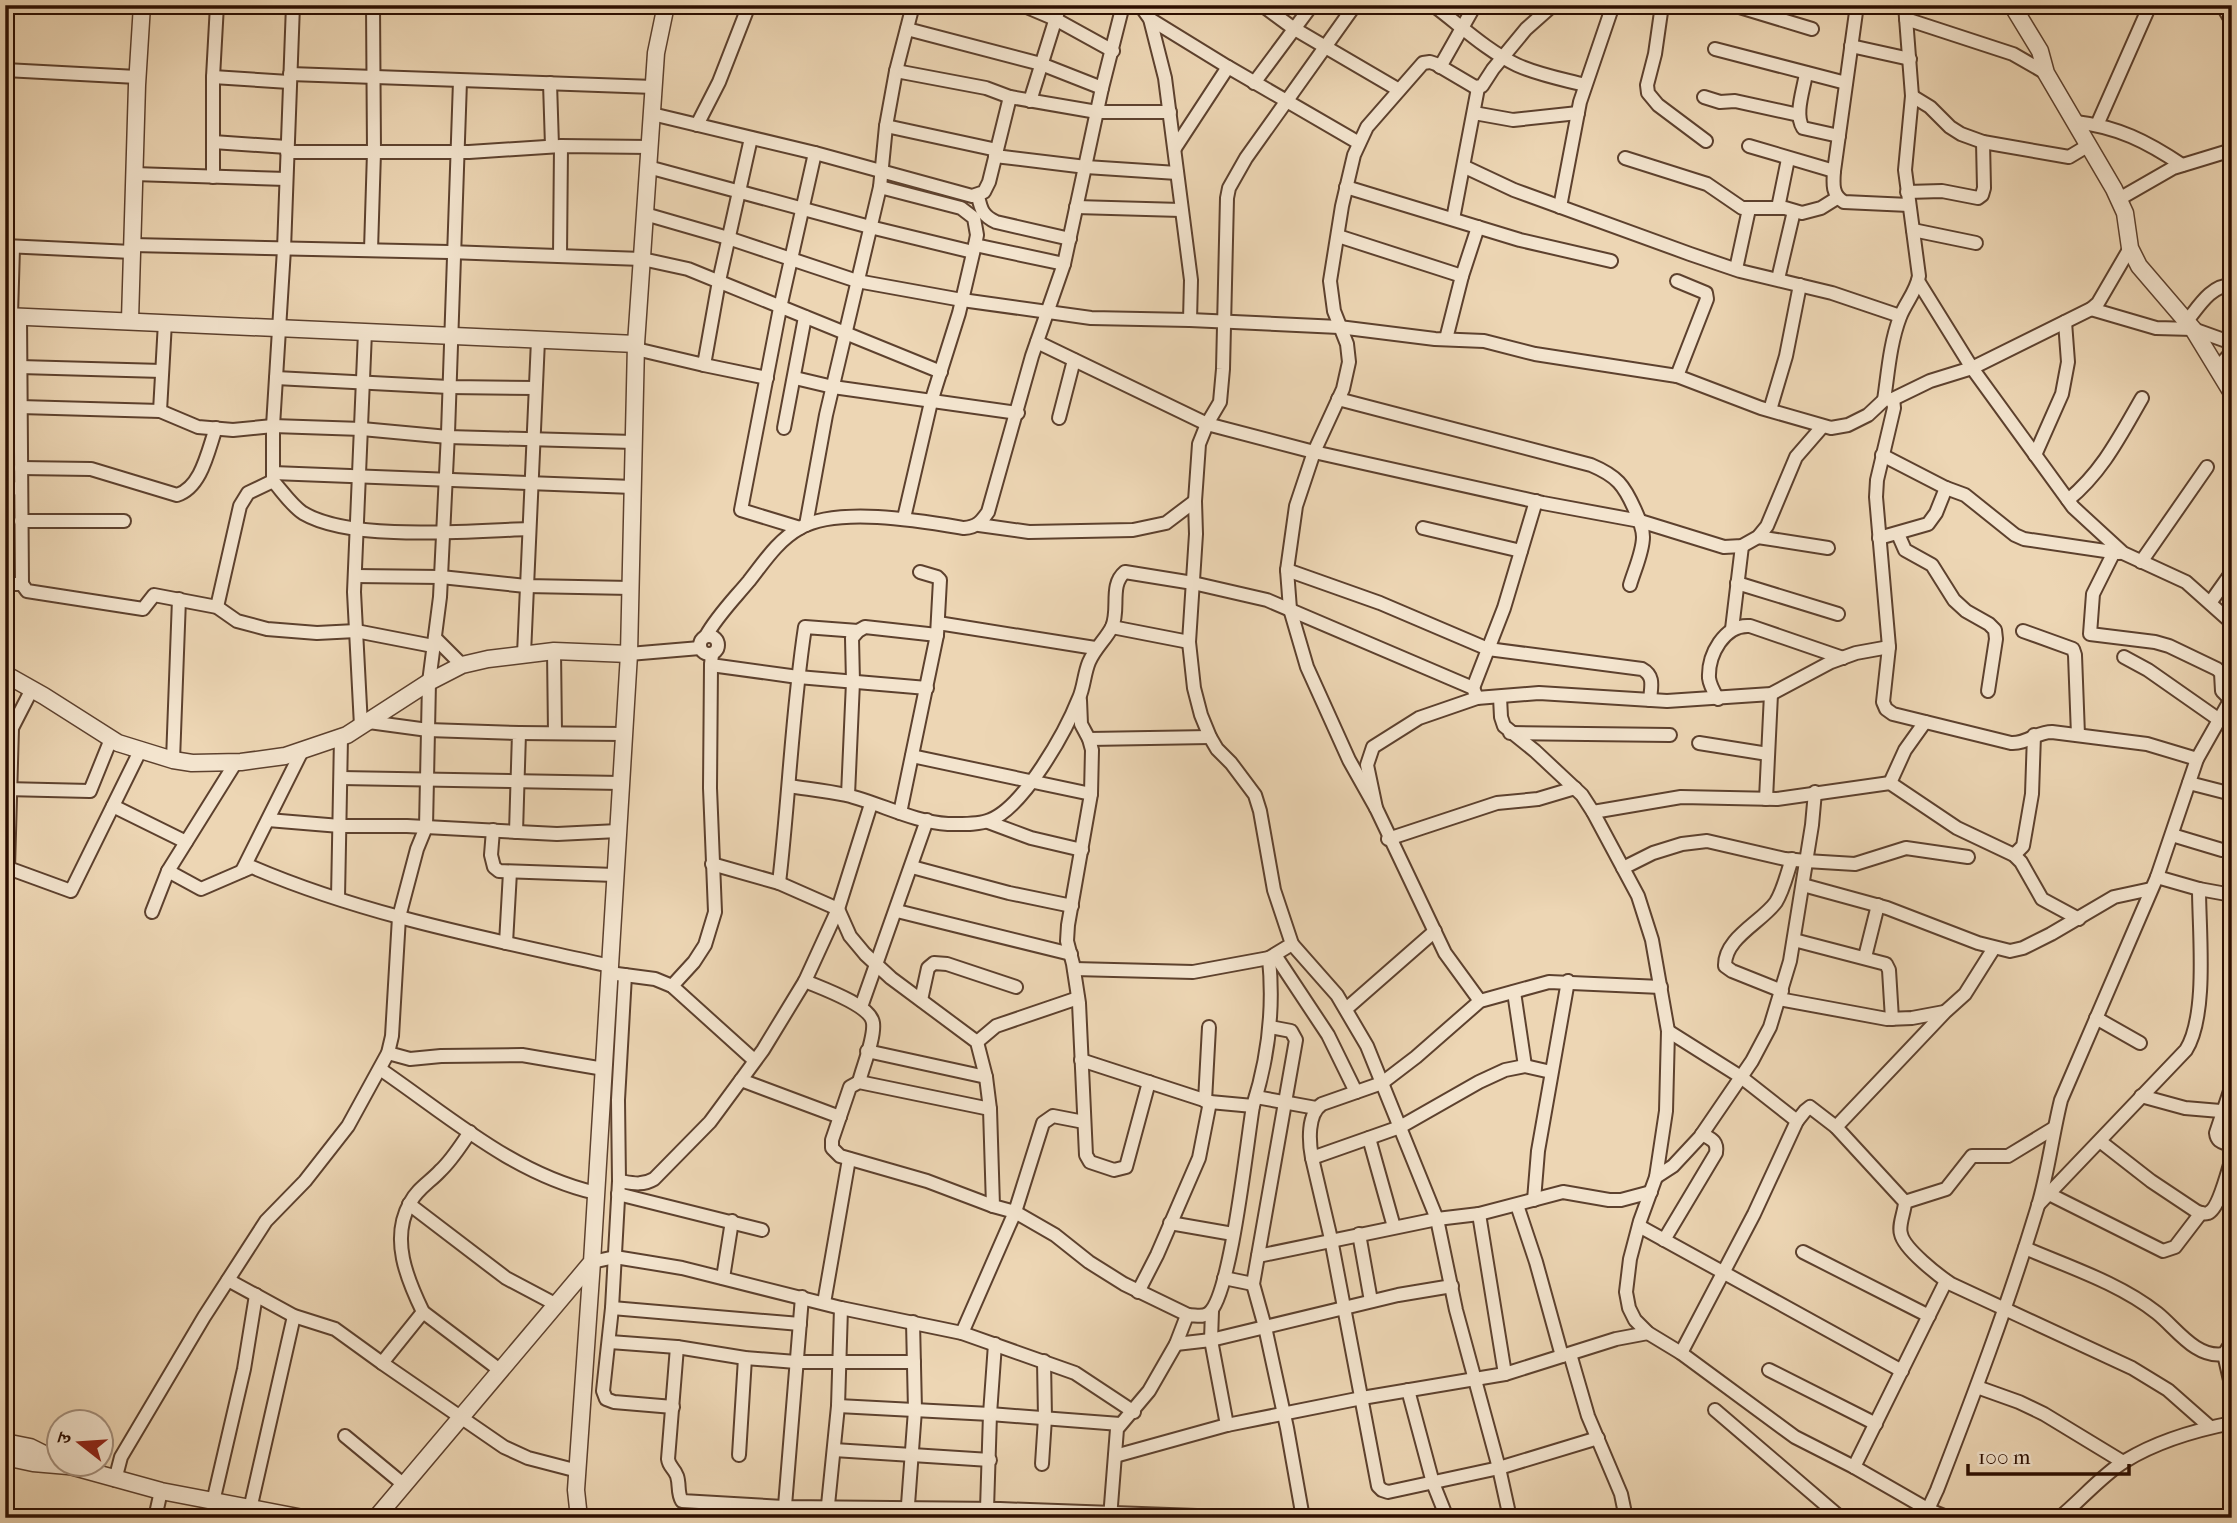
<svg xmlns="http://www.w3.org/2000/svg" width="2237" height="1523" font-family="'IM FELL French Canon','Noto Serif Devanagari',serif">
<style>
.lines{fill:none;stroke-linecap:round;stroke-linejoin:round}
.minor-casing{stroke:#5d412e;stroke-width:16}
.tertiary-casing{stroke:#5d412e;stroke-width:19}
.minor{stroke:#f3e4ce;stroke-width:12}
.tertiary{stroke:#f3e4ce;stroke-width:16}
</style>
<rect width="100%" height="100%" fill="#edd6b4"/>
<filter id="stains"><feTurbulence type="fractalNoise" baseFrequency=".00286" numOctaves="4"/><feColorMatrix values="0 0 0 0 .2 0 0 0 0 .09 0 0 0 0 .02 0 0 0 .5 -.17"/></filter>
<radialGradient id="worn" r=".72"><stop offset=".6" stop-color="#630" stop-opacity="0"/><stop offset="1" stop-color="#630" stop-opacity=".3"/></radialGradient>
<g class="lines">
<defs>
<g id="minor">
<path d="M293 5 284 249 273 426V481C282 491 292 506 303 513 352 542 470 531 528 529"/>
<polyline points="1022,5 1055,19 1113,51"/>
<polyline points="1140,5 1150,19 1165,78 1191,280 1190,320"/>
<polyline points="1262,5 1293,28 1399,90"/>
<path d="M1433 5C1460 25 1487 51 1517 65 1539 75 1562 79 1585 85"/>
<polyline points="1662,5 1655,54 1647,85 1648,93 1658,105 1706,141"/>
<polyline points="1733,5 1812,29"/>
<path d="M1857 5 1834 171C1833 184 1832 195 1844 202L1909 205"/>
<polyline points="2184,5 2186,7 2189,5"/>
<polyline points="2222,5 2232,22"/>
<polyline points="1150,19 1228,67"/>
<polyline points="1906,19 2013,54 2046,73"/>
<polyline points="907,29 1041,64 1102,88"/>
<polyline points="1851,46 1910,59"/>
<polyline points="1715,49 1846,83"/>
<polyline points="1440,67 1475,5"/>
<polyline points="5,70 137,77"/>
<polyline points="896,71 986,88 1010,97 1097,112 1170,112"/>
<path d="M1806 73C1804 89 1794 114 1803 128L1839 136"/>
<polyline points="290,74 654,87"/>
<polyline points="213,77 289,82"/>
<polyline points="550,83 552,146"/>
<polyline points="1254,83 1312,5"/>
<polyline points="1912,96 1930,107 1950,127 1961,134 1983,142 2069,157 2089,145"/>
<polyline points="1704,97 1720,102 1735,101 1799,115"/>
<polyline points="1030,101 1060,5"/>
<polyline points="1474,113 1513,120 1578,113"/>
<polyline points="652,114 815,153 972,196 984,192 989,182 1010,97"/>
<path d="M2076 122C2118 127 2146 141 2182 165"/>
<polyline points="697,125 719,82 749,5"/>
<polyline points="2097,125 2150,5"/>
<polyline points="886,126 997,150"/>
<polyline points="213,142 287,147"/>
<polyline points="1749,146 1834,171"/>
<polyline points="1175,148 1228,67 1359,143"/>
<polyline points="287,152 469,152 561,146"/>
<polyline points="995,156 1086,167 1177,173"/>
<polyline points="1625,158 1707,184 1742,208 1785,208 1802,213 1821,208 1837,198"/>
<polyline points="648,167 870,227 973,252"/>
<polyline points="1465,167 1514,190 1690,254 1740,271 1832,293 1900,316"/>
<polyline points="134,174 286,179"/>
<polyline points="213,177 213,77 217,5"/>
<polyline points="880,187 961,208 974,218 977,235 975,245 959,313 931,402 904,518"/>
<polyline points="1346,187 1520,240 1611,261"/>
<polyline points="1907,192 1942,191 1978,198 1982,195 1984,188 1983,142"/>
<path d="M978 196C981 210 983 216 996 222L1070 239"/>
<polyline points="2119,199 2173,168 2232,150"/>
<polyline points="1076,207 1181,210"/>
<polyline points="1560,207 1580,102 1613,5"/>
<polyline points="1778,208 1788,159"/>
<polyline points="645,214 728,238 857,281 962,300 1091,318 1190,320 1339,327 1435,339 1484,341 1535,354 1677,376 1761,408 1831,428 1848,425 1868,415 1884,400 1893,399 1930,381 1972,368 2091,309 2098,303 2130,248"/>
<polyline points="1453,219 1478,88"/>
<polyline points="1913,230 1976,243"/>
<polyline points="1338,236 1462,276"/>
<polyline points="132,245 449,252 642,259 688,269 941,372"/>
<polyline points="975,245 1064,264"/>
<polyline points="5,246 132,252"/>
<polyline points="371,250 374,152 373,5"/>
<polyline points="560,256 561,146 650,147"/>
<polyline points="1736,269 1749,209"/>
<polyline points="1778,279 1794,211"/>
<polyline points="1918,281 1972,368 2073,507 2123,553 2186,582 2232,623"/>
<polyline points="2091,309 2156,328 2193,329 2232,343"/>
<polyline points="11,316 13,247"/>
<path d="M2187 321C2199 306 2211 285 2232 285"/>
<polyline points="165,322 160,411 198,427 233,430 273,426 362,429 448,437 634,442"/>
<polyline points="1446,339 1462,276 1478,227"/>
<polyline points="1037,342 1207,424 1314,452 1543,503 1640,521 1724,547 1742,546 1758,537 1767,526 1796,457 1822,427"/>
<polyline points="636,349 704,365 719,281 751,138"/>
<polyline points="704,365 767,378"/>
<polyline points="20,367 162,371"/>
<polyline points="2217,368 2232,352"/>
<polyline points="1677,376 1707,299 1706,293 1677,281"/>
<polyline points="276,378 449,387 535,388"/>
<polyline points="795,378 833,387 1018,413"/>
<path d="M1338 399 1591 465C1617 476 1624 485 1635 510 1639 519 1643 528 1643 537 1643 552 1634 571 1630 585"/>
<path d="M1893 399 1894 408 1877 480 1876 497 1889 647 1883 702 1886 709 1893 714 2011 743C2027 744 2036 732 2052 732L2147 744 2197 759"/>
<path d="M1884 400C1888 373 1890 343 1900 317 1906 302 1916 292 1919 276L1905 170 1912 96 1905 5"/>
<polyline points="20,407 160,411"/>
<polyline points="1770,410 1786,356 1800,285"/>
<polyline points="1059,418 1074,360"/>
<polyline points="784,428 805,317"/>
<polyline points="1882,455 1946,488 1965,495 2015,535 2024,539 2119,553"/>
<polyline points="2035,455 2062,394 2068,362 2065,322"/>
<path d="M21 468 91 469 177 495C202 487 208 450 216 428"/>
<polyline points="273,473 633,487"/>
<polyline points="5,489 21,488"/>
<path d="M2068 500C2103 471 2120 436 2142 398"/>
<polyline points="21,521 124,521"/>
<polyline points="806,525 826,415 880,187 886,126 896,71 913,5"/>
<polyline points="979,525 1029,532 1133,530 1166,523 1195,501"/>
<polyline points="800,528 741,510 780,308 815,153"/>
<polyline points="1423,528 1521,551"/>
<polyline points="1898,534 1905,550 1932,565 1954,600 1966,611 1989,624 1995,630 1996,639 1988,691"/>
<polyline points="1758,537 1828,548"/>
<polyline points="1879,538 1928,524 1936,513 1946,488"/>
<polyline points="2114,552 2093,594 2090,634 2155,642 2169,646 2217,669 2221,673 2222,691 2230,699"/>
<polyline points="2141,562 2207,467"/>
<path d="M1287 570 1380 603 1488 649 1642 669C1655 676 1651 687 1650 700"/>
<polyline points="355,576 441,577 526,586 631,588"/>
<polyline points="1737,583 1838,614"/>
<polyline points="5,584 22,584 20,316"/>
<polyline points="22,584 27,591 143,609 154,595 217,607 237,621 267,629 317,633 356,631 433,646"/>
<polyline points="2210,603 2232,572"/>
<polyline points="217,607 240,506 248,493 273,481"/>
<polyline points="938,623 1095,648"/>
<polyline points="1112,627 1189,642"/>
<polyline points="1732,629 1742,546"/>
<polyline points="2023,631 2073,649 2075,655 2078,735"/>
<circle cx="709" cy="645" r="9"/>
<path d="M706 636C717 616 734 599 749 581 764 562 778 540 800 528 838 506 922 521 964 528 977 527 981 522 988 512L1032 356 1064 264 1102 88 1123 5"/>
<polyline points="435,638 462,665"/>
<polyline points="554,651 555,733"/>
<polyline points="524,654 538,340"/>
<polyline points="629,654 700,648"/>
<polyline points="712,654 711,665 798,677 927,688"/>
<polyline points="2124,657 2148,670 2218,719"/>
<polyline points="1473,688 1504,608 1536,501"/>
<polyline points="32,689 12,728 8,868 71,891 140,751"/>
<polyline points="1500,697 1501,717 1504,726 1535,751 1582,795 1593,812 1638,896 1652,940 1668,1031 1666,1111 1656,1177 1640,1221 1630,1259 1626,1292 1629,1308 1635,1320 1648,1333 1681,1353 1795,1437 1854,1467 1929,1510 1949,1518"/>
<path d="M1718 699C1714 692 1710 686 1709 678 1708 655 1724 624 1750 626L1843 658"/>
<polyline points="1080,700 1081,724 1089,739 1092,750 1091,794 1068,925 1067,941 1073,964 1079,1003 1086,1155 1090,1162 1114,1170 1126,1167 1149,1082"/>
<polyline points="369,722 428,730 519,733 516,832"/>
<polyline points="361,726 354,592 365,332"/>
<polyline points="519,733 624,734"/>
<polyline points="1510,733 1670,735"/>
<polyline points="1089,739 1210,737"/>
<polyline points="1699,743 1768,754"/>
<polyline points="912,756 1091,794"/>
<polyline points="173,760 179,599"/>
<path d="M236 762 168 871 201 889 252 867C366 916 490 939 610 966"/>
<polyline points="341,778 621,783"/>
<polyline points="1890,783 1905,750 1925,722"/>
<polyline points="2189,783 2232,794"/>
<path d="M789 786C808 789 827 791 846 795 880 803 913 822 948 824 960 824 979 825 990 820 1024 807 1066 731 1079 698 1084 687 1084 674 1089 662 1095 648 1106 639 1112 627 1120 609 1109 585 1125 572L1193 583 1267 600 1473 688 1477 698"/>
<polyline points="5,789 90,791 111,739"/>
<polyline points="848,795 853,682 852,638 858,631 865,627 937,635"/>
<polyline points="1766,799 1771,694"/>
<polyline points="113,806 186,842"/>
<polyline points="1376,808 1349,760 1307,667 1290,609 1287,570 1296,506 1314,452 1343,389 1349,362 1347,344 1334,311 1330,281 1342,206 1354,155 1367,127 1423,63 1430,62 1436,64 1475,87 1482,86 1493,69 1526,29 1553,5"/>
<polyline points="1593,812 1681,797 1777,799 1890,783 1957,828 2014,855 2021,862 2042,899 2079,919"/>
<polyline points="900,813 937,635 940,580 937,577 920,572"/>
<polyline points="268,820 340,826 407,826 557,834 618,831"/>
<polyline points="988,822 1031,838 1082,850"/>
<polyline points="493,830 491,855 494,867 499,871 615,875"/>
<polyline points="2172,835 2222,850"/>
<polyline points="1388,839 1497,803 1538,799 1575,788"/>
<polyline points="2014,855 2023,846 2032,794 2034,735"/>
<polyline points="712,864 779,883 838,909 850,936 865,954 891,978 977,1042 986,1077 990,1109 993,1206 1015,1212 1055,1235 1089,1262 1124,1284 1188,1315"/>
<polyline points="912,867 1009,893 1072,906"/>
<polyline points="1623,868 1653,853 1682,844 1707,841 1785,859 1806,861 1855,864 1906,848 1968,857"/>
<polyline points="242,871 302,751"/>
<polyline points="2157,877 2199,889 2232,895"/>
<path d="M779 883C789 798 792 712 805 627L858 631"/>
<polyline points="1803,885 1887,908 1978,943 2010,951 2023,948 2051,934 2114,897 2151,889"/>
<polyline points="338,898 341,737"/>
<polyline points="897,911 1071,954"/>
<polyline points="152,912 168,871"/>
<polyline points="1794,940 1886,964 1889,970 1892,1019"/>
<polyline points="506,943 510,872"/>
<polyline points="1292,944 1337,995 1367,1046 1437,1219 1456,1310 1499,1468 1510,1518"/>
<path d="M1994 948 1965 994 1945 1012 1836 1127 1905 1202C1905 1211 1898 1225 1901 1234 1904 1249 1939 1276 1951 1284L2132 1368 2168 1390 2210 1427"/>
<polyline points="1275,955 1328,1035 1356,1092"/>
<polyline points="1865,957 1878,905"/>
<polyline points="1074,969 1193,972 1269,958"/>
<polyline points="617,974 655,979 672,986 754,1060"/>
<polyline points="625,975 618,1100 619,1181 612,1308 603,1391 606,1399 614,1402 673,1407"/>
<path d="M805 981C821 988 871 1005 873 1023 875 1038 863 1066 859 1082"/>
<polyline points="672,986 694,962 705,945 715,912 710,788 711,665"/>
<path d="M1782 991 1732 971 1725 966C1724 938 1762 922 1776 902 1784 889 1787 873 1792 859"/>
<polyline points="1514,992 1525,1066"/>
<polyline points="1779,999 1887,1019 1912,1018 1944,1012"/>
<polyline points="921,1000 928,968 934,963 947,964 1016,987"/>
<polyline points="1480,1001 1445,953 1376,808 1367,765 1373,747 1419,718 1477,698 1539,693 1667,701 1771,694 1831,662 1856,653 1889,647"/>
<polyline points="861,1007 927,820"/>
<polyline points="1346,1009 1435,931"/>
<polyline points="2096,1018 2140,1043"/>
<polyline points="1270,1027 1291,1031 1296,1040 1253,1284 1265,1327 1287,1428 1303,1518"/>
<polyline points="1668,1031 1741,1077 1797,1121 1754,1214 1681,1353"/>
<polyline points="977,1042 996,1026 1078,998"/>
<polyline points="867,1051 986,1077"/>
<polyline points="388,1053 410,1059 441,1056 522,1055 604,1069"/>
<polyline points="1081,1060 1210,1102 1199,1158 1157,1255 1138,1292"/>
<path d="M380 1069C449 1116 513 1174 596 1193"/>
<polyline points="741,1080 840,1117"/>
<path d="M2232 1085 2216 1133C2217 1143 2224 1142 2232 1146"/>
<polyline points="2141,1096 2185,1108 2232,1112"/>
<polyline points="1256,1097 1316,1108"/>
<polyline points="1205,1101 1209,1027"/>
<polyline points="1210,1102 1253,1106"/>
<polyline points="990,1109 859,1082 850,1087 832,1140 832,1148 840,1156 927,1181 993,1206"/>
<polyline points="1797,1121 1805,1111 1810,1107 1836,1127"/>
<polyline points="1369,1138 1394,1227"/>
<path d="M2101 1142 2151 1181 2196 1211C2200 1213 2204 1214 2208 1213 2219 1209 2228 1170 2232 1158"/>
<polyline points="1312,1158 1400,1127 1479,1082 1505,1070 1525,1066 1551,1072"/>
<polyline points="1656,1177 1673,1166 1700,1137 1752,1061 1770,1027 1790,961 1812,825 1815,792"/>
<path d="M619 1181C632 1183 642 1186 654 1179L710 1122 763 1050 805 981 838 909 871 804"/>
<polyline points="618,1194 762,1230"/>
<polyline points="2049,1194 2163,1251 2175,1247 2201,1213"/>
<polyline points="1534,1200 1538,1151 1568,981"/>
<polyline points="1905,1202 1946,1189 1972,1156 2008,1156 2054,1128"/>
<polyline points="409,1204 506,1278 557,1305"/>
<polyline points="1517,1205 1536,1262 1562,1356"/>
<path d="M2038 1205 2186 1050C2208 1015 2199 931 2199 889"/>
<polyline points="1479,1214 1505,1374"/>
<polyline points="1170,1223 1233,1234"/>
<polyline points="1639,1226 1902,1371"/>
<polyline points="1359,1234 1371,1301"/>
<path d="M1664 1240 1716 1153C1718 1141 1711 1139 1702 1134"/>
<path d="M2025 1248C2069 1267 2119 1283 2157 1313 2176 1328 2196 1359 2224 1354L2232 1342"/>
<polyline points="1803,1252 1929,1316"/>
<polyline points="1258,1256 1437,1219 1479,1214 1563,1192 1609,1200 1621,1200 1651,1192"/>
<polyline points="592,1262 615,1257 682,1268 841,1308 962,1333 1075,1373 1134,1412"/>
<polyline points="723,1278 732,1221"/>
<polyline points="1224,1278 1253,1284"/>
<polyline points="228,1280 294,1316 335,1329 382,1363 423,1312 501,1371"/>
<polyline points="824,1303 849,1159"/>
<polyline points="612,1308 800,1324"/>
<polyline points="1212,1311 1211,1340 1227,1425"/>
<path d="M423 1312C407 1279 390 1239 410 1203 417 1189 430 1182 440 1171 452 1160 461 1145 470 1132"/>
<polyline points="962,1333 1015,1212 1043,1123 1053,1116 1084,1122"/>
<polyline points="610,1342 677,1347 745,1358 796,1362 914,1362"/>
<polyline points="1176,1344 1211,1340 1398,1295 1452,1286"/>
<path d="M677 1347 668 1459C669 1467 674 1468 677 1476 680 1485 677 1493 682 1501L784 1507 1000 1509 1253 1518"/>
<polyline points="1570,1354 1588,1416 1621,1494 1626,1518"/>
<polyline points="2224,1354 2232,1389"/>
<polyline points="382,1363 504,1447 528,1458 578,1471"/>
<polyline points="1769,1370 1876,1424"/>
<polyline points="1977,1387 2019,1402 2044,1414 2123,1462"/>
<polyline points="1408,1390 1433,1483 1447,1518"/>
<polyline points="838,1406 990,1414 1120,1424"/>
<polyline points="1715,1410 1841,1518"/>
<polyline points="345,1436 403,1484"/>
<path d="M1598 1438 1499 1468 1388 1492 1382 1490 1378 1486 1331 1239 1312 1158C1309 1142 1307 1114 1322 1104L1382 1083 1416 1057 1480 1001 1549 982 1661 987"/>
<polyline points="834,1450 990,1460"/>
<polyline points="739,1455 745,1358"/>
<polyline points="1115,1456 1227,1425 1362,1398 1505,1374 1616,1339 1648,1333"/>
<polyline points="1042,1464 1045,1418 1044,1361"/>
<polyline points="1854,1467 1946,1281"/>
<polyline points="115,1480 121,1457 204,1317 266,1221 305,1181 348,1126 388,1053 392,1036 399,917 417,849 426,827 429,682 440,597 448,433 460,81"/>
<polyline points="213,1502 244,1369 256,1295"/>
<polyline points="828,1505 838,1406 841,1308"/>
<polyline points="987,1509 990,1414 995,1344"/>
<polyline points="155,1518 161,1491"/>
<polyline points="248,1518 294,1316"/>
<polyline points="784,1518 802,1297"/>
<polyline points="907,1518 915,1410 913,1322"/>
<path d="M1110 1518 1117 1429 1149 1391 1176 1344 1186 1318 1188 1315C1196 1315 1203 1318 1209 1313 1231 1295 1247 1141 1253 1106 1268 1059 1274 1008 1269 958L1292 944 1274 890 1260 811 1255 795 1231 763 1217 749 1210 737 1201 715 1194 688 1189 642 1196 534 1195 501 1199 444 1207 424 1220 402 1223 369 1227 198 1229 188 1246 158 1355 5"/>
<path d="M1924 1518 1937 1490C1973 1397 2008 1305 2037 1209 2048 1174 2052 1136 2061 1100L2157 877 2197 759 2232 697"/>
<path d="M2059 1518C2080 1501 2103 1474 2125 1461 2156 1442 2196 1430 2232 1423"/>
</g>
<g id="tertiary">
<polyline points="2012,5 2040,51 2046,73 2114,189 2125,213 2130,248 2139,266 2193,329 2232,393"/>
<polyline points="5,316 636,344"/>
<polyline points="130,320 137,85 142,5"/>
<polyline points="5,674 44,696 118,743 173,760 192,763 241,762 285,756 347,735 429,682 462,665 488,659 554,651 629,654"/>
<polyline points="5,1442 30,1447 58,1461"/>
<polyline points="5,1457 33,1463 68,1466"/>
<polyline points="63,1464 161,1491 303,1518"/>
<polyline points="376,1518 592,1262 629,654 636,344 656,53 666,5"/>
<polyline points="579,1518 576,1490 592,1262"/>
</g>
</defs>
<use href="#minor" class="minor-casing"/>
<use href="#tertiary" class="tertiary-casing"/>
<use href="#minor" class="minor"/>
<use href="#tertiary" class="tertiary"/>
</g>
<rect width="2237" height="1523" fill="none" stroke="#edd6b4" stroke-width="28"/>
<rect x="7" y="7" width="2223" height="1509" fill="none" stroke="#2d0f01" stroke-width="3.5"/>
<rect x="14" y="14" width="2209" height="1495" fill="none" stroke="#2d0f01" stroke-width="2"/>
<g transform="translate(80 1443) rotate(287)"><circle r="33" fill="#f3e4ce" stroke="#a48f7c" stroke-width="2"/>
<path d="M0-5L12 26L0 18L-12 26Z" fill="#8f2418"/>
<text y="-10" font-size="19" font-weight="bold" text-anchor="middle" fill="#2d0f01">उ</text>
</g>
<path d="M1968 1464v10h161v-10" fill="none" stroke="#2d0f01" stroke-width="3.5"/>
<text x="1978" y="1464" font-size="21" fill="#2d0f01" stroke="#f3e4ce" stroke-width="5" paint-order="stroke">100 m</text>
<rect width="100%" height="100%" filter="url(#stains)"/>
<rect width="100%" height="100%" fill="url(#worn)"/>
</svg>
